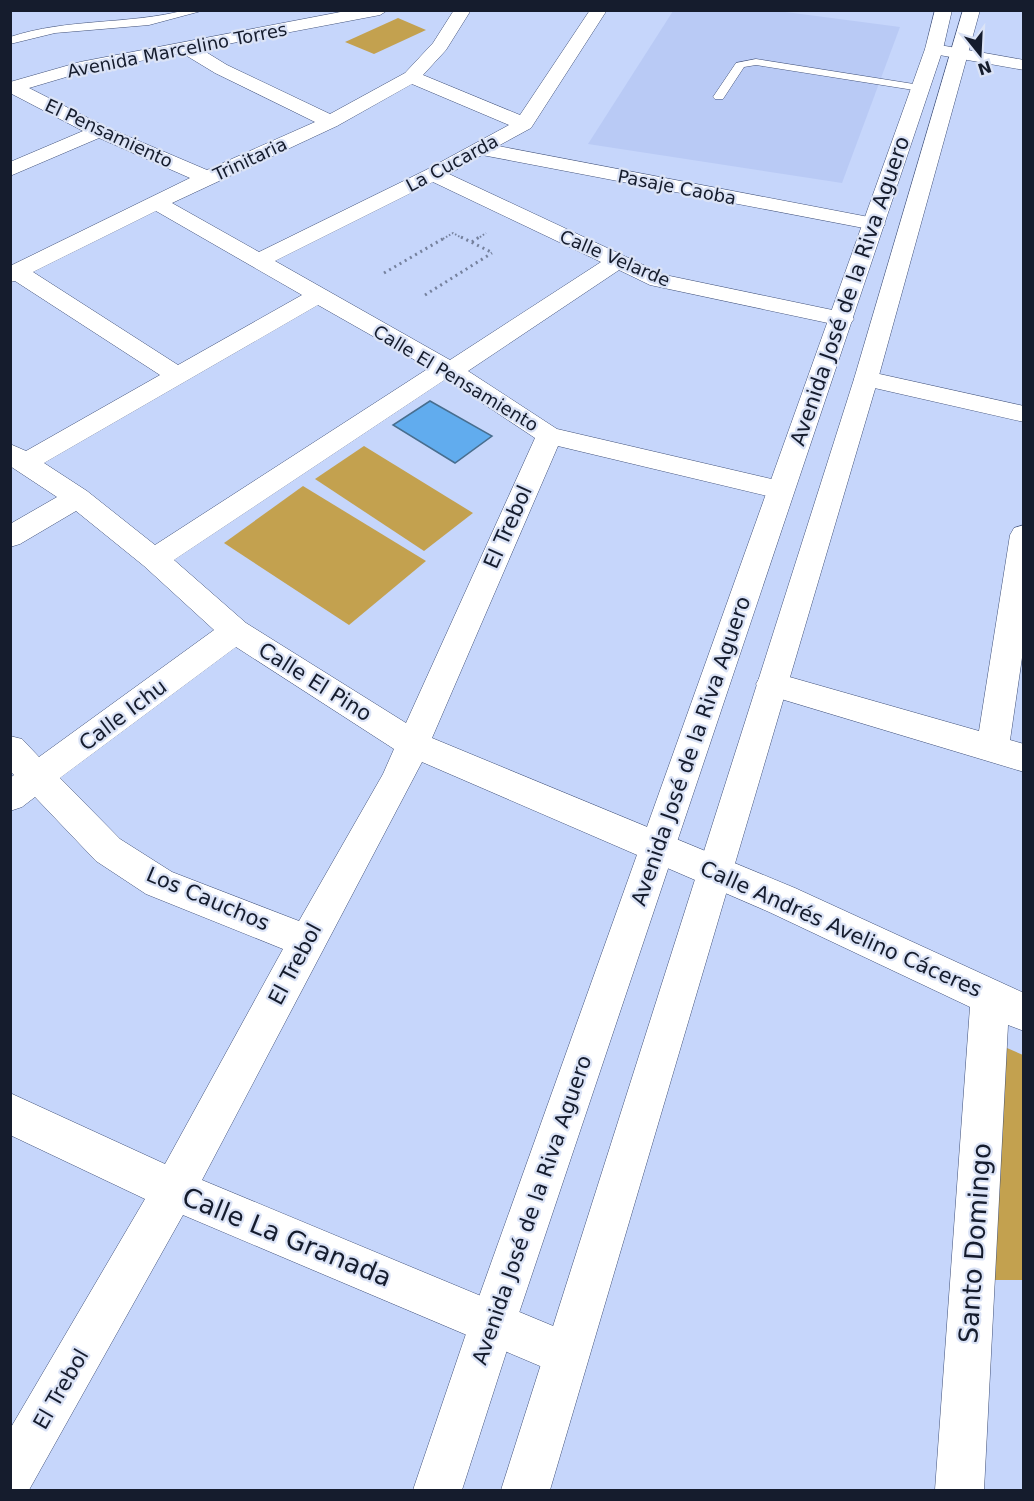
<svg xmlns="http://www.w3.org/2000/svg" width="1034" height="1501" font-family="'DejaVu Sans',sans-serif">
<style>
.built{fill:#b9caf5}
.green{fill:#c3a14f}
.building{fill:#61acee;stroke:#486e8f;stroke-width:1.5}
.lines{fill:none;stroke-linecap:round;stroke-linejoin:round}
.lane-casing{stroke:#415179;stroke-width:1}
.street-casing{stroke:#415179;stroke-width:1}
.primary-casing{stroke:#415179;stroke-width:1}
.path-far1{stroke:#75819d;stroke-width:2;stroke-dasharray:1.5 2;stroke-linecap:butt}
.path{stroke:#75819d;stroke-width:3;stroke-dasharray:2 4;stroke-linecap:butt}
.lane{fill:#fff;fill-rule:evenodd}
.street{fill:#fff;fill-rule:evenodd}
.primary{fill:#fff;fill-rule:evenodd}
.labels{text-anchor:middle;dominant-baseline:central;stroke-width:4.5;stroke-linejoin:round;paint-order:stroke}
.far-street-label{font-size:18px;fill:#151c2d;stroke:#dbe3f6}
.street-label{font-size:21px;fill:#151c2d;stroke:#dbe3f6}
.near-street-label{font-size:26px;fill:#151c2d;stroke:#dbe3f6}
</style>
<rect width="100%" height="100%" fill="#c6d6fb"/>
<polygon class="built" points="673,11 778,11 900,27 842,183 588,144"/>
<g class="green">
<polygon points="398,18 426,30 374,54 345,42"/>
<polygon points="364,446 473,513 424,551 315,479"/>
<polygon points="303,486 426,561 349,625 224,543"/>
<polygon points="1000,1045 1023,1055 1023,1280 987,1280"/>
</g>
<polygon class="building" points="430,401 492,436 455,463 393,425"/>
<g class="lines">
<defs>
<g id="lane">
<path d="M186 10H205L149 25 55 33 10 44V37C67 18 128 25 186 10Z"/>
<polygon points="756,59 920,85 925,88 920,91 756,65 744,67 723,99 715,99 713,97 736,63"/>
</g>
<g id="street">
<path d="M351 10H388L380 15 201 49 227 65 330 114 405 73 433 43 454 10H471L446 50 423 75 520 115 590 10H607L531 128 498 146 874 218 882 219 885 224 882 229 874 230 482 155 449 174 665 275 842 312 850 314 854 319 850 324 842 326 650 285 619 270 468 371 557 429 780 481 790 483 794 490 790 497 780 499 558 446 432 738 795 888 1024 993V1031L1008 1025 984 1490H935L970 1007 769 912 422 762 202 1180 582 1338 589 1354 582 1370 566 1377 183 1215 29 1490H10V1429L145 1199 10 1135V1093L165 1164 283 949 146 894 96 861 35 797 22 807 10 811V778L14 775 10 771V736L22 739 39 757 214 630 144 566 76 511 20 544 10 547V524L57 497 10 466V444L26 451 160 375 15 281 10 282V266L190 178 99 138 10 176V162L83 131 10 93V82L80 62ZM182 53 215 73 315 122 207 170 106 127 29 88 83 72ZM412 84 509 125 426 170 259 252 172 203 337 126ZM433 182 601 262 450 360 275 261ZM156 211 302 295 178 365 33 272ZM318 305 429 368 155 545 87 491 44 463ZM446 379 535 438 406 723 246 623 174 560ZM236 647 394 749 383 774 299 921 172 872 120 839 60 778Z"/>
<polygon points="934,44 1024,60 1024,70 928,53 925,49 928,45"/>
<polygon points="866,371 1024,406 1024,422 857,384 854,379 857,374"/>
<polygon points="1024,525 1024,644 1010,740 1024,744 1024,772 761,693 756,684 761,675 772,672 979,731 1010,535 1014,528"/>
</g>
<g id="primary">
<polygon points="935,10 952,10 943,49 516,1322 462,1490 413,1490 470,1322 925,49"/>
<polygon points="963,10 980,10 878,379 550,1490 501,1490 854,379"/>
</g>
</defs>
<use href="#lane" class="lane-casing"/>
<use href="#street" class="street-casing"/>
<use href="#primary" class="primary-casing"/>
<g class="path-far1">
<polyline points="443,239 453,233 464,239"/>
<polyline points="477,239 486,233"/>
</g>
<g class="path">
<polyline points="461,237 493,253"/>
<polyline points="472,242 479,237"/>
<polyline points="384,273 446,237"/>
<polyline points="425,295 492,253"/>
</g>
<use href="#lane" class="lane"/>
<use href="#street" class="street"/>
<use href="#primary" class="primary"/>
</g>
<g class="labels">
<g class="far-street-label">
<text transform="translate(177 50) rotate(-11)">Avenida Marcelino Torres</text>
<text transform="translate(109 133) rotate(25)">El Pensamiento</text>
<text transform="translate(250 159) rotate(-25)">Trinitaria</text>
<text transform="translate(452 163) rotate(-28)">La Cucarda</text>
<text transform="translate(677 187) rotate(11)">Pasaje Caoba</text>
<text transform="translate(615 258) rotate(23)">Calle Velarde</text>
<text transform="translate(456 378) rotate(31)">Calle El Pensamiento</text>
</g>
<g class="street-label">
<text transform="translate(850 291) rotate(-71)">Avenida José de la Riva Aguero</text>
<text transform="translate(508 527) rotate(-66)">El Trebol</text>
<text transform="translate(315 682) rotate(32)">Calle El Pino</text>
<text transform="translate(123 715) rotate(-37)">Calle Ichu</text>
<text transform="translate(691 751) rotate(-71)">Avenida José de la Riva Aguero</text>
<text transform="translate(208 899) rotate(23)">Los Cauchos</text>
<text transform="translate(841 929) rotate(24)">Calle Andrés Avelino Cáceres</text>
<text transform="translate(295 964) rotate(-62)">El Trebol</text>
<text transform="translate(532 1210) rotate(-71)">Avenida José de la Riva Aguero</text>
<text transform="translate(61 1389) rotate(-60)">El Trebol</text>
</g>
<g class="near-street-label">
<text transform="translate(287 1237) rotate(22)">Calle La Granada</text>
<text transform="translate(975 1243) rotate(-86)">Santo Domingo</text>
</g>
</g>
<rect width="1034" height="1501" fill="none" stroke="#151c2d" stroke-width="24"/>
<g transform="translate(980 54) rotate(162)" stroke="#dbe3f6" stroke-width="4.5" paint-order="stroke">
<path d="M0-4.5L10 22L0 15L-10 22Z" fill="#151c2d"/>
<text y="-9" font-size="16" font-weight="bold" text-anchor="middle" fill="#151c2d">N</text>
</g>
</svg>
